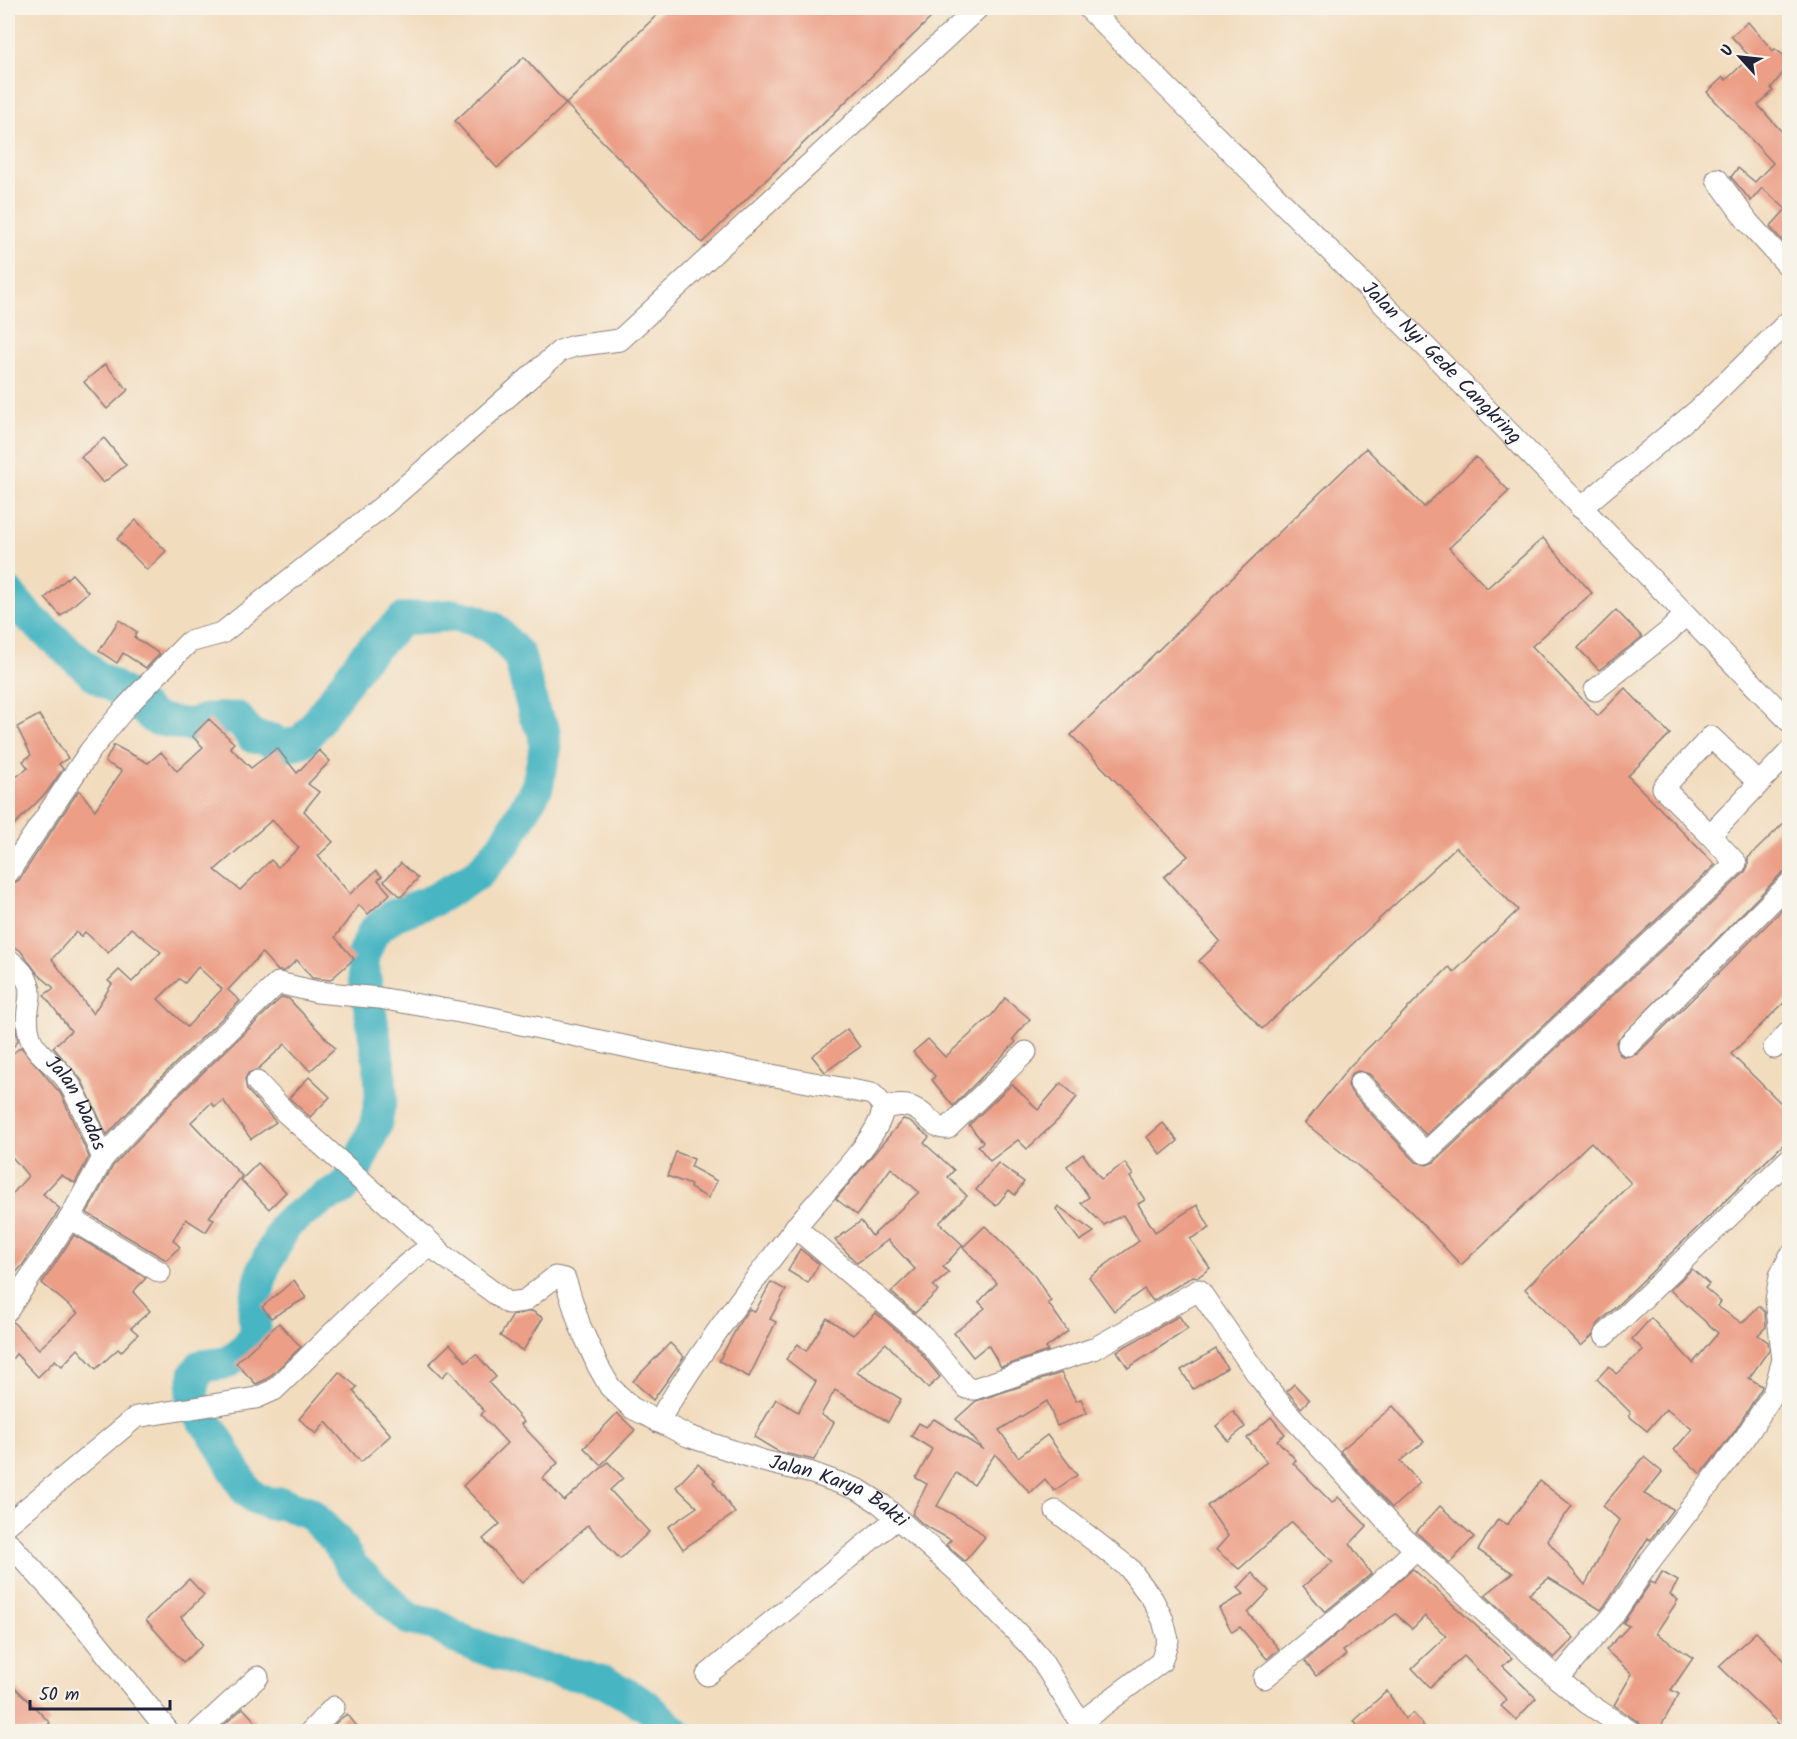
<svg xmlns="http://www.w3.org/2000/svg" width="1797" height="1739" font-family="Kalam,sans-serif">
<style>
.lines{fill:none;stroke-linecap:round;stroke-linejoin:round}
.river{stroke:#47b5c2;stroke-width:33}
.building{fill:#ec9e86;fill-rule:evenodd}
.minor-casing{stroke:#8a7f7c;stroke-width:23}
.minor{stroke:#fff;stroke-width:21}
.labels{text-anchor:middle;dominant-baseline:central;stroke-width:6;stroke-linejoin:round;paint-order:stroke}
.street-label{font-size:20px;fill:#22223b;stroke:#f7f3e8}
</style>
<rect width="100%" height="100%" fill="#f7f3e8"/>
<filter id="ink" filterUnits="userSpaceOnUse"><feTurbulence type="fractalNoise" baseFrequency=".0167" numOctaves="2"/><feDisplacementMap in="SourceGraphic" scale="12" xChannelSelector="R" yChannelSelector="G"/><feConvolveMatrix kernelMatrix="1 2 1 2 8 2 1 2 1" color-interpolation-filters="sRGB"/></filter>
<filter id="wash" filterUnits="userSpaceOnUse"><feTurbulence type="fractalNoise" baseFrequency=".008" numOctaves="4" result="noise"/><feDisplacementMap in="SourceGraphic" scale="24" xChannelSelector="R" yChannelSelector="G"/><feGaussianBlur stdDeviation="1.35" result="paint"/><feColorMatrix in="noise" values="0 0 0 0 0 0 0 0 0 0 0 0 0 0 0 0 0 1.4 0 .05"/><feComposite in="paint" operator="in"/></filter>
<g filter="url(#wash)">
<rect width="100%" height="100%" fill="#f2dcbe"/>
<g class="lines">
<polyline class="river" points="8,593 27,615 96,676 127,695 155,719 188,725 209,719 237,718 253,737 273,740 277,748 303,741 364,657 403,619 454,615 472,619 493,628 519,655 535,716 544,731 545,750 537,787 506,842 478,874 434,900 394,915 373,932 362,959 380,1071 381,1098 375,1127 353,1176 342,1190 325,1197 286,1224 263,1269 254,1308 255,1332 248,1347 227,1363 201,1366 195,1374 192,1396 198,1412 216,1437 246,1490 255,1498 270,1504 281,1503 308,1512 336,1540 352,1566 409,1619 436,1625 456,1638 534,1667 584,1676 606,1683 647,1706 675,1732"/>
</g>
<g id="blocks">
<g class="building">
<polygon points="664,8 941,8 702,243 566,104"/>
<polygon points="1748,22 1773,51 1775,49 1790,60 1790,64 1771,88 1773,91 1758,105 1790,141 1790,249 1770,227 1786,209 1762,188 1751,201 1731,177 1738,168 1755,182 1773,163 1707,92 1723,77 1726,80 1750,57 1731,36"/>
<polygon points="524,57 566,104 497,168 455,121"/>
<polygon points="105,364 128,390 107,409 84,382"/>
<polygon points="104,438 126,465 103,483 81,457"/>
<polygon points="1366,448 1424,507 1476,457 1509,491 1449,548 1487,588 1543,538 1592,593 1532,646 1598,716 1625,688 1670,734 1628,776 1715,865 1426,1135 1369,1074 1358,1071 1351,1074 1348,1085 1351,1092 1416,1162 1427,1165 1434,1162 1745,872 1748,866 1748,858 1790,817 1790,871 1781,874 1616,1042 1619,1054 1624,1057 1637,1054 1790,902 1790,997 1731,1054 1790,1112 1790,1138 1596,1326 1593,1335 1581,1346 1525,1289 1631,1183 1591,1142 1461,1265 1400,1200 1305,1123 1350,1066 1449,967 1454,972 1518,910 1456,847 1262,1029 1199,961 1220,941 1164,877 1188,856 1071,735"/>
<polygon points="136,520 166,551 147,570 117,539"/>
<polygon points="72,574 88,592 61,616 45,598"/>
<polygon points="1616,610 1642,637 1599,670 1578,648"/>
<polygon points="119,620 137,632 134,637 160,654 146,668 123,653 117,663 99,651"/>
<polygon points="39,715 68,758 59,764 63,769 47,792 8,831 8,783 28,768 23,761 31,755 17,727"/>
<path d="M209 719 234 743 230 747 251 768 277 748 297 773 319 750 330 761 308 784 319 792 304 811 333 842 318 856 350 894 376 871 382 876 378 880 390 894 368 914 359 905 335 937 354 959 330 980 312 978 297 960 285 971H278L262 953 228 990 240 1001 157 1081 107 1135 82 1081 53 1047 71 1031 44 995 54 988 38 974 20 950 8 944V886L19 880 79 790 95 810 122 771 105 762 114 745 148 763 161 752 177 771 203 747 192 736ZM272 820 299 848 278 867 271 860 240 890 215 870ZM131 928 161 952 132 982 119 970 108 981 112 984 93 1014 52 959 76 932 81 937 85 932 108 953ZM198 967 222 989 187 1027 158 999 179 979 185 983Z"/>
<polygon points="401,863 418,878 401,897 384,881"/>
<polygon points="282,997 289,999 335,1048 310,1071 285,1044 257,1070 248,1073 245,1079 247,1090 276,1122 251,1139 223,1100 215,1107 211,1103 191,1122 242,1176 209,1217 214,1219 206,1232 186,1219 173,1240 180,1247 166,1260 87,1213 113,1166 175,1099"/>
<polygon points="1005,998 1030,1019 1013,1039 1016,1042 953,1106 932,1080 935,1076 913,1052 928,1039 945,1057 992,1015"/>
<polygon points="8,1017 15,1023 18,1041 8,1053"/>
<polygon points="847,1029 860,1047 825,1072 812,1056"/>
<polygon points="21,1047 61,1094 89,1157 75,1183 61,1175 43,1194 60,1209 22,1266 8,1281 8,1199 28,1176 8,1152 8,1057"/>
<polygon points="309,1077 330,1097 310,1117 289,1098"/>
<polygon points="1061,1083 1077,1097 1059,1119 1027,1149 1018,1140 990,1161 978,1146 983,1142 969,1125 1012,1084 1038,1110"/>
<polygon points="903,1119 910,1121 929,1137 924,1143 954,1170 948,1177 967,1196 939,1223 963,1245 943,1267 949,1273 933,1286 938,1291 915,1313 891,1292 915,1269 888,1240 857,1263 835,1240 861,1221 872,1236 919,1192 891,1168 857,1215 836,1199"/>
<polygon points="1163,1123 1178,1141 1161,1155 1147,1137"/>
<polygon points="676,1152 694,1159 691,1167 717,1181 708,1198 690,1188 691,1185 667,1176"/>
<polygon points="1083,1154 1101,1179 1125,1163 1133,1175 1130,1177 1145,1200 1138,1204 1155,1232 1197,1205 1210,1228 1190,1239 1210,1268 1198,1277 1193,1276 1153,1301 1144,1289 1114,1311 1089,1277 1139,1241 1123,1215 1104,1225 1081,1203 1089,1197 1067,1166"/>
<polygon points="258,1163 286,1192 269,1209 241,1180"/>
<polygon points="998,1163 1024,1182 1015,1195 1009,1190 996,1206 976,1190"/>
<polygon points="1058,1206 1094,1232 1080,1241 1056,1209"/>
<polygon points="985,1226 1032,1272 1051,1301 1048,1303 1068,1331 1046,1348 1048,1351 1001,1367 988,1345 973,1357 954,1333 985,1308 979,1302 997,1283 963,1247"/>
<polygon points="74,1235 146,1278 133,1292 150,1311 131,1328 138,1334 121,1352 118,1349 96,1369 78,1349 62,1366 55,1360 38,1377 16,1354 8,1364 8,1323 13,1322 39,1349 78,1313 42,1283"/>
<polygon points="800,1249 819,1264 808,1283 788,1271"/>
<polygon points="1692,1269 1709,1284 1705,1288 1721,1302 1717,1306 1742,1323 1759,1306 1765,1312 1766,1327 1758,1335 1768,1342 1769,1350 1749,1378 1762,1386 1761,1389 1735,1431 1701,1474 1674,1450 1692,1429 1666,1409 1647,1431 1629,1416 1631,1413 1597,1379 1609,1366 1616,1374 1643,1350 1632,1339 1651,1318 1693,1363 1718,1333 1670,1290"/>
<polygon points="294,1280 306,1298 271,1318 262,1307"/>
<polygon points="771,1282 786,1290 770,1319 776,1322 749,1377 719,1361 741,1320 749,1309 755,1312"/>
<polygon points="532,1311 543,1318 523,1351 500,1336 513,1315"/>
<polygon points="876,1313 915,1346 940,1377 928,1388 886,1343 856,1372 901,1399 888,1422 835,1390 821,1415 834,1422 814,1460 779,1452 754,1437 776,1399 798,1412 816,1382 786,1359 798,1344 806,1351 827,1318 853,1335"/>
<polygon points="1179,1316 1188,1329 1128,1368 1117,1351"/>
<polygon points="279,1323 301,1347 267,1379 256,1384 236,1363"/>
<polygon points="670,1343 684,1357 653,1400 633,1381"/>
<polygon points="450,1344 466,1362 476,1354 496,1377 489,1383 524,1422 521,1424 558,1463 543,1478 564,1501 608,1462 623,1478 610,1490 649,1532 620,1559 588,1525 522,1583 483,1539 500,1524 463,1486 507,1443 481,1415 484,1411 449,1370 442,1377 429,1364"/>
<polygon points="1216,1349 1227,1368 1193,1389 1181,1370"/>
<polygon points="339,1372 357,1387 353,1391 391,1435 361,1462 326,1422 316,1434 299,1419"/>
<polygon points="1061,1373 1076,1401 1081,1399 1087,1413 1057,1426 1047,1401 999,1430 1018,1457 1047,1435 1077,1475 1054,1491 1045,1479 1030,1493 995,1454 974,1485 956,1473 937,1506 972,1525 985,1537 965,1561 946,1545 951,1540 924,1525 912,1514 927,1484 916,1478 932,1449 911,1436 919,1423 926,1427 934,1419 984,1450 956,1419 976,1401"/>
<polygon points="1294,1384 1309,1400 1301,1408 1287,1391"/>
<polygon points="1393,1406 1424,1442 1400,1461 1420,1483 1392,1508 1340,1451"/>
<polygon points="1233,1411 1245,1427 1228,1441 1216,1426"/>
<polygon points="617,1413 635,1430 601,1465 584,1448"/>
<polygon points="1271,1417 1285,1434 1277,1440 1296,1460 1293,1463 1332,1503 1338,1497 1367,1526 1350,1544 1371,1574 1325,1612 1303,1586 1333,1562 1292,1522 1239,1569 1216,1550 1228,1536 1207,1506 1267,1462 1247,1438"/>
<polygon points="1644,1457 1662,1472 1644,1494 1673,1509 1650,1540 1648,1538 1605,1605 1601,1610 1549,1578 1529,1594 1574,1638 1554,1658 1485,1595 1513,1573 1478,1550 1498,1519 1507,1525 1540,1481 1572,1506 1547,1540 1585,1585 1619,1520 1603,1506"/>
<polygon points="698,1464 715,1480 713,1482 735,1513 683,1549 668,1527 697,1507 676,1487"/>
<polygon points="1440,1506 1474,1537 1450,1563 1416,1532"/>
<polygon points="1413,1569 1512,1658 1503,1666 1536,1698 1516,1720 1501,1706 1507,1700 1464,1656 1430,1687 1412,1668 1446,1636 1425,1616 1412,1629 1396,1614 1343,1651 1346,1655 1316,1676 1305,1661"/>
<polygon points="1662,1572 1678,1581 1670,1595 1678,1600 1656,1633 1693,1658 1671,1690 1679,1694 1658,1731 1644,1731 1638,1722 1614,1705 1632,1674 1606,1650 1629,1626 1623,1623 1651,1582 1655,1584"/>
<polygon points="1252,1573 1269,1591 1248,1613 1279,1649 1267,1659 1240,1627 1232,1632 1219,1608 1244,1594 1238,1588"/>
<polygon points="189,1579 204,1595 181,1617 203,1645 183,1662 146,1620"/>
<polygon points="1756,1632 1790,1666 1790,1731 1786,1731 1719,1666"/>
<polygon points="8,1680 50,1723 41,1731 13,1731 8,1726"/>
<polygon points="1387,1691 1405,1719 1413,1713 1428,1731 1361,1731 1354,1721"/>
<polygon points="243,1708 264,1731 217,1731"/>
<polygon points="347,1714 361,1731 328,1731 339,1720"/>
</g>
</g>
</g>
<g filter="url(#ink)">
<use href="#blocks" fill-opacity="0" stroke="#8a7f7c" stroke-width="1.5"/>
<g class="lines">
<defs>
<g id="minor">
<path id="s1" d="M1088 8 1429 350 1790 722"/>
<polyline points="1717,179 1748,222 1790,268"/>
<polyline points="1581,508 1699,409 1790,320"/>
<polyline points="1595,690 1668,632 1685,615"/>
<polyline points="1759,783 1711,737 1663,788 1710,835 1790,751"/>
<polyline points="8,873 90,751 126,707 178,653 189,642 222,633 384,505 560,351 574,346 620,340 978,8"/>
<path id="s2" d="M8 959C48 991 19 1001 30 1037 35 1053 56 1065 66 1079 82 1102 91 1132 103 1158L70 1218 8 1310"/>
<polyline points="1628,1045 1790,883"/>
<polyline points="1774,1048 1790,1031"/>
<polyline points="257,1082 286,1113 439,1250"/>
<polyline points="1360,1083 1425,1153 1736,863 1710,835"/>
<path d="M883 1109C924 1094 927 1131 948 1128L1026 1052"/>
<path d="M103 1158 166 1090 278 983 317 992 379 998 488 1017 675 1057 872 1094C880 1101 885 1105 881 1117 870 1148 817 1199 795 1228 746 1290 698 1354 658 1422"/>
<polyline points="70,1218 160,1272"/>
<polyline points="795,1227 924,1337 966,1388 974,1389 1093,1349 1199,1290 1259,1377 1283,1407 1397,1532 1558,1679 1587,1703 1631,1732"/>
<polyline points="1605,1335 1790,1158"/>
<polyline points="1056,1511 1129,1568 1153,1600 1163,1620 1168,1640 1161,1662 1081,1722"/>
<path id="s3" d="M8 1524 136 1417 256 1398 274 1390C299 1368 412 1249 433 1248L508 1303 524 1301 555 1277 565 1279 580 1326 598 1366 610 1387 632 1408 688 1436 763 1461 812 1473 859 1490 881 1504 957 1571 1028 1644 1040 1658 1086 1732"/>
<polyline points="8,1542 84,1626 169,1732"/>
<polyline points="707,1675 896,1519"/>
<polyline points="1264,1678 1373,1589 1416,1549"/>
<polyline points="1558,1679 1615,1613 1650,1561 1745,1438 1773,1394 1783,1360 1776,1300 1780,1276 1790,1256"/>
<polyline points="198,1732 258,1677"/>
<polyline points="310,1732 334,1707"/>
</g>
</defs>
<use href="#minor" class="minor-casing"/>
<use href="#minor" class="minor"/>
</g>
</g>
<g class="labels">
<g class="street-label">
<text stroke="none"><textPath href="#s1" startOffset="501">Jalan Nyi Gede Cangkring</textPath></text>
<text stroke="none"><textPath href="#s2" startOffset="168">Jalan Wadas</textPath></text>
<text stroke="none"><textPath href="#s3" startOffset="1052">Jalan Karya Bakti</textPath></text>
</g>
</g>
<rect width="1797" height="1739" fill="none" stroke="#f7f3e8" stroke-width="30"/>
<g transform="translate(1740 57) rotate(297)" stroke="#f7f3e8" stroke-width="4.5" paint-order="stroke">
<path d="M0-4.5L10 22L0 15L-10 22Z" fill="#22223b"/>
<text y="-9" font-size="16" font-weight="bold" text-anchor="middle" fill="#22223b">U</text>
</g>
<path d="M30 1700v9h140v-9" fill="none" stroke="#22223b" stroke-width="3"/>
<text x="39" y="1700" font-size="18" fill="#22223b" stroke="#f7f3e8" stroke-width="4.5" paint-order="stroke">50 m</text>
</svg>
